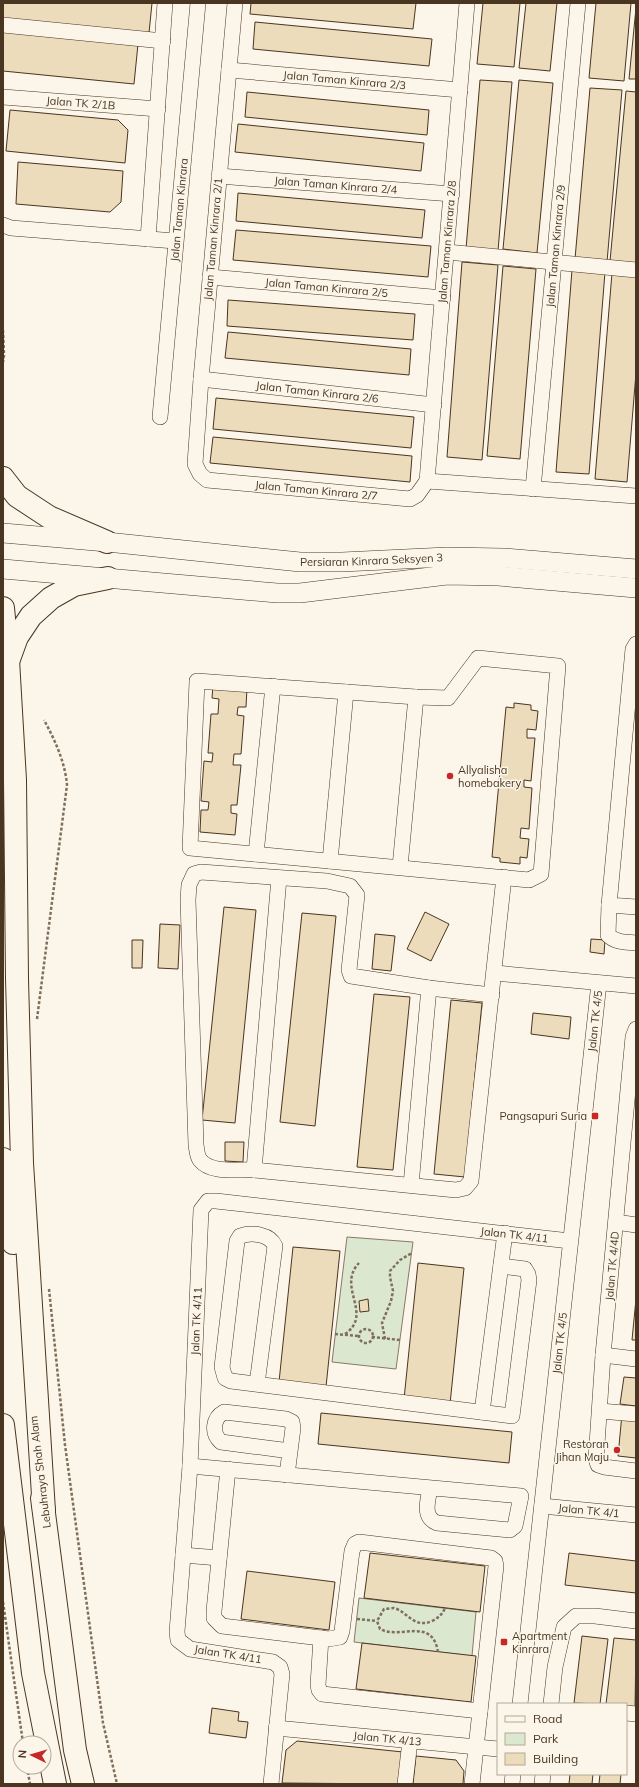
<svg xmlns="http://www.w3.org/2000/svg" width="639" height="1787" font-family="Mulish,sans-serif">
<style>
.green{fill:#dce7d0;stroke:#887966}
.building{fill:#ecdcbc;stroke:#4a3520}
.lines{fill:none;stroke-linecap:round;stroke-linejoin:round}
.minor-casing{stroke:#4a3520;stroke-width:16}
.major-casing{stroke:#4a3520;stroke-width:20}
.highway-casing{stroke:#4a3520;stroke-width:24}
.path{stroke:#7f6f5c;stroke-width:2.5;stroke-dasharray:3 2;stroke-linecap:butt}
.minor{stroke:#fbf6e9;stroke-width:15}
.major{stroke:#fbf6e9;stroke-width:19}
.highway{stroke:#fbf6e9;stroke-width:22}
.poi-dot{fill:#c62828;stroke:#fbf6e9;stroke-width:1.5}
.labels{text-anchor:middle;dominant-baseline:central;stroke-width:3;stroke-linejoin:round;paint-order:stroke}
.street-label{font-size:11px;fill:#4a3520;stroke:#fbf6e9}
.poi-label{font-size:11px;fill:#4a3520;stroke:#fbf6e9;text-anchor:start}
</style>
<rect width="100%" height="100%" fill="#fbf6e9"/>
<g class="green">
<polygon points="347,1237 413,1242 396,1369 332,1362"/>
<polygon points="359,1598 476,1612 472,1656 354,1642"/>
</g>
<g class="building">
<polygon points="3,3 152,3 149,33 3,19"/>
<polygon points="251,3 416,3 413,29 250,14"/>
<polygon points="483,3 520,3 514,67 477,64"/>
<polygon points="526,3 557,3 550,71 519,68"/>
<polygon points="596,3 631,3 624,81 589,78"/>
<polygon points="636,8 636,79 629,79"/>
<polygon points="255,22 432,39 429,66 253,49"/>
<polygon points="3,30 138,44 134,84 3,71"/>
<polygon points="480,80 512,82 498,251 466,249"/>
<polygon points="519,80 553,83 537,253 503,249"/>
<polygon points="590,88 622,90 607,262 575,259"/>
<polygon points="626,91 636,92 636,264 610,261"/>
<polygon points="247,92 429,110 427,135 245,117"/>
<polygon points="10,110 118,120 128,130 125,163 6,151"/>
<polygon points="238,124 424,143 421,171 235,152"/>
<polygon points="18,162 123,171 121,202 110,212 16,204"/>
<polygon points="238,193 425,210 422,238 236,221"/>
<polygon points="236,230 431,246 428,277 233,260"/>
<polygon points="462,262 498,265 482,460 447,457"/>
<polygon points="503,266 536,269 520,459 487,456"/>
<polygon points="572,270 605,272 589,474 556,472"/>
<polygon points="612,273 636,275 636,373 627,482 595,479"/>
<polygon points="228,300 415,314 413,340 227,326"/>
<polygon points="228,332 411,349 409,375 225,358"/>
<polygon points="216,398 414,417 411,448 213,429"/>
<polygon points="213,437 412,456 410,482 210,463"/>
<polygon points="213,685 247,688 246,707 238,707 237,715 244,716 241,754 234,754 233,765 241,765 237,805 231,805 231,813 237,814 235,835 200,832 201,810 208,810 209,802 201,801 204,761 212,762 213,753 208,753 211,714 218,714 219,699 212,698"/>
<polygon points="514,703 531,705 531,710 538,711 536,730 527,729 527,738 535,738 531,781 524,780 524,787 532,788 529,829 521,828 520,838 529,839 527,858 520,857 520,864 500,862 500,858 492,857 506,707 514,708"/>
<polygon points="224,907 256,910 235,1123 202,1120"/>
<polygon points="425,912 449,924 431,961 407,949"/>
<polygon points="302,913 336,916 315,1126 280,1122"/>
<polygon points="160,924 180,925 178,969 158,968"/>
<polygon points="375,934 395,936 391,971 372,969"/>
<polygon points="591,939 605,940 604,954 590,952"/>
<polygon points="132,940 143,940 142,968 132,968"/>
<polygon points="374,994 410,997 393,1170 357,1167"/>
<polygon points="451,1000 482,1003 465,1177 434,1174"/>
<polygon points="533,1013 571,1017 569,1039 531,1034"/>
<polygon points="225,1142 244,1142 243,1162 225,1161"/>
<polygon points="293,1247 340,1251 326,1387 279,1382"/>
<polygon points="418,1263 464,1268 450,1404 404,1399"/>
<polygon points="368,1299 369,1311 360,1312 359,1301"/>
<polygon points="636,1299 636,1340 632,1340"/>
<polygon points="624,1377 636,1378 636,1406 620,1404"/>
<polygon points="321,1413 512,1432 509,1463 318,1444"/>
<polygon points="622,1414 636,1416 636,1458 618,1456"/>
<polygon points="370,1553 485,1566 480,1612 364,1598"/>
<polygon points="569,1553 636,1561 636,1593 565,1585"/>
<polygon points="247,1571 335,1582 329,1630 241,1619"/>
<polygon points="582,1636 608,1639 600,1704 574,1703"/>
<polygon points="614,1638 636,1640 635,1711 626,1710 626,1704 606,1704"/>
<polygon points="362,1643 476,1656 471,1702 356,1689"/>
<polygon points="212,1708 239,1712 238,1721 248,1722 246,1738 209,1733"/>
<polygon points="297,1741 403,1752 399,1784 282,1783 286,1750"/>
<polygon points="416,1756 456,1760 464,1771 463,1784 413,1784"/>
<polygon points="570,1774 593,1774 592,1784 569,1784"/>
<polygon points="600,1774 621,1774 620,1784 599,1784"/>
</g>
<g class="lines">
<defs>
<g id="minor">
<path id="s1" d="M235 3 201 379 195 464 200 474 207 480 410 499 417 495 427 481"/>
<polyline points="3,25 163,41"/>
<path id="s2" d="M229 70 460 90"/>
<path id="s3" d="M3 97 158 109"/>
<path id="s4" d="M219 176 452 194"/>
<polyline points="3,225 11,228 175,241"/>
<polyline points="148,239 165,3"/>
<polyline points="447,252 636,270"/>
<path id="s5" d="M210 277 443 298"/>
<path id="s6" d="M201 379 434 405"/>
<path id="s7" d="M160 417 198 3"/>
<path id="s8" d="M427 481 467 3"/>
<polyline points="427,481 636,496"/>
<path id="s9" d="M533 489 578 3"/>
<polyline points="636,644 633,649 609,905 636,907"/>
<polygon points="478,658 558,666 541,874 529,880 190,848 197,681 416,697 448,698"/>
<polyline points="256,854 273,686"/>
<polyline points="330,861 346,692"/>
<polyline points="400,867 416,697"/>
<polyline points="279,878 254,1170 456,1190 465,1188 471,1181 504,877"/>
<path d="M609 905 608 935C616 943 626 942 636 943"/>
<polyline points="495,973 636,986"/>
<polyline points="636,1029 633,1037 603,1355 596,1459 598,1465 604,1467 636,1471"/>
<path d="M254 1170C238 1169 211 1174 200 1160 197 1156 197 1150 196 1145L188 900 189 885 194 874 201 872 327 881 350 886 357 895 349 970 351 976 429 988 492 995"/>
<polyline points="411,1185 429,988"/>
<polyline points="616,1222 636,1225"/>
<polyline points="603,1355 636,1359"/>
<path d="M257 1384 275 1246C270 1234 252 1232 240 1236L237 1241 222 1367 225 1378 231 1381 512 1416 529 1280 528 1274 525 1269 501 1266"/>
<polyline points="600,1411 636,1414"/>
<polyline points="482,1412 505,1233"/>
<path d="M190 1466 521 1496 515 1526 510 1530 437 1523C422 1517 428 1501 430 1488"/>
<polyline points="228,1469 214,1611 214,1618 222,1626 329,1639 340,1637 342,1631 352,1551 355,1544 359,1542 491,1558 495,1561 496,1566 472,1784"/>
<path d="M287 1475 293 1428 292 1422 286 1419 224 1412C213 1418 211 1433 221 1442L290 1451"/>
<path id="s10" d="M542 1506 636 1515"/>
<polyline points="183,1555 219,1558"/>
<polyline points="321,1638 318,1685 319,1690 322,1694 480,1711"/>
<path id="s11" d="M520 1704 599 983"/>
<polyline points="551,1704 555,1667 564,1627 576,1616 595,1616 636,1621"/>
<polyline points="626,1713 636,1714"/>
<path id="s12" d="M276 1728 498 1749"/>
<path id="s13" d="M271 1784 282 1674 280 1667 273 1662 190 1649 178 1640 177 1632 190 1466 201 1210 208 1201H216L570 1241"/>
<polyline points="405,1784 410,1741"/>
<polyline points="512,1784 513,1774"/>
<polyline points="542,1784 543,1774"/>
</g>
<g id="major">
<path id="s14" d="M3 533 107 542 300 562H342L447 557 504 558 636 569"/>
<polyline points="3,569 277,593 300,593 447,575 498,576 636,588"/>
</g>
<g id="highway">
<polyline points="3,478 17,496 49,517 107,542"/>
<polyline points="3,608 8,660 15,780 17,979 22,1163 44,1511"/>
<polyline points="9,659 17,637 31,616 51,598 74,585 108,578"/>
<polyline points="3,1159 13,1243"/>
<polyline points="3,1425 33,1673 55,1784"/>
<polyline points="42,1498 75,1750 83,1784"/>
</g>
</defs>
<use href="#minor" class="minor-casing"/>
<use href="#major" class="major-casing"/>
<use href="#highway" class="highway-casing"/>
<g class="path">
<polyline points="3,330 4,355 3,362"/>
<path d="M37 1019 67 785C65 762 55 740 44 720"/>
<polyline points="49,1289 65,1445 103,1723 117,1784"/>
<circle cx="366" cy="1336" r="7"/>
<polyline points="335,1334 359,1336"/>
<path d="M345 1334C374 1314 336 1287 359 1263"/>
<polyline points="372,1337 400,1340"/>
<polyline points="385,1339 382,1323 391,1301 393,1291 390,1277 390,1271 400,1260 412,1253"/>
<polyline points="3,1602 23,1743"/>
<polyline points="357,1619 377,1621"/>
<path d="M438 1652C432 1616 400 1640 380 1629L377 1621 384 1609C387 1609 391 1608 394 1608 408 1612 414 1629 432 1621 438 1618 442 1615 445 1608"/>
<polyline points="27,1767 30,1784"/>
</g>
<use href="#minor" class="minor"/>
<use href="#major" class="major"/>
<use href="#highway" class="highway"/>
</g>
<g class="poi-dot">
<circle cx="450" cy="776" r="4"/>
<rect x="591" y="1112" width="8" height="8" rx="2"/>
<circle cx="617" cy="1450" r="4"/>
<rect x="500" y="1638" width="8" height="8" rx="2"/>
</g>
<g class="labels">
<g class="street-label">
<text stroke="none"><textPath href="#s2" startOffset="116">Jalan Taman Kinrara 2/3</textPath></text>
<text stroke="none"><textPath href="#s3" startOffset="78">Jalan TK 2/1B</textPath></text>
<text stroke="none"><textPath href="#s4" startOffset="117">Jalan Taman Kinrara 2/4</textPath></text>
<text stroke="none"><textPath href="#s7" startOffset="208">Jalan Taman Kinrara</textPath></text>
<text transform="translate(213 239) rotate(-85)">Jalan Taman Kinrara 2/1</text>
<text stroke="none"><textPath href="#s8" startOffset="240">Jalan Taman Kinrara 2/8</textPath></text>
<text stroke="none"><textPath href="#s9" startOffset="244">Jalan Taman Kinrara 2/9</textPath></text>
<text stroke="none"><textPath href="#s5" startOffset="117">Jalan Taman Kinrara 2/5</textPath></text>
<text stroke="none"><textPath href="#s6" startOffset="117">Jalan Taman Kinrara 2/6</textPath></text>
<text stroke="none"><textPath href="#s1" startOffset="593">Jalan Taman Kinrara 2/7</textPath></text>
<text stroke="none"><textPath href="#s14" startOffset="370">Persiaran Kinrara Seksyen 3</textPath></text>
<text stroke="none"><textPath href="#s11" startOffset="687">Jalan TK 4/5</textPath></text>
<text stroke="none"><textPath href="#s13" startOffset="976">Jalan TK 4/11</textPath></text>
<text transform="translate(612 1266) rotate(-85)">Jalan TK 4/4D</text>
<text stroke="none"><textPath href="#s13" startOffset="545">Jalan TK 4/11</textPath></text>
<text stroke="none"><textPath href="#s11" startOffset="363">Jalan TK 4/5</textPath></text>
<text transform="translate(40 1472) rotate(-97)">Lebuhraya Shah Alam</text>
<text stroke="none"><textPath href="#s10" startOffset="47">Jalan TK 4/1</textPath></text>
<text transform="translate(228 1654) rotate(9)">Jalan TK 4/11</text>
<text stroke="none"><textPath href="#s12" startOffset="112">Jalan TK 4/13</textPath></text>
</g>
<g class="poi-label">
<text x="458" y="770">Allyalisha<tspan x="458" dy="13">homebakery</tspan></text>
<text x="587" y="1116" text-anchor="end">Pangsapuri Suria</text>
<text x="609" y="1444" text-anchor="end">Restoran<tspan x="609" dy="13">Jihan Maju</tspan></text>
<text x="512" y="1636">Apartment<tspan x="512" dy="13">Kinrara</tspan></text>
</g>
</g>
<rect width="639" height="1787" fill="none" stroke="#4a3520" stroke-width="8"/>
<rect x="497" y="1703" width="130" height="72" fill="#fbf6e9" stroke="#b4a999"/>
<rect x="505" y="1716" width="20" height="6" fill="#fbf6e9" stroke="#b4a999"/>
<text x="533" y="1723" font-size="12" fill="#4a3520">Road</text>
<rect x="505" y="1733" width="20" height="12" fill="#dce7d0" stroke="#b4a999"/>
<text x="533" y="1743" font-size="12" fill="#4a3520">Park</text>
<rect x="505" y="1753" width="20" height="12" fill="#ecdcbc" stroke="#b4a999"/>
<text x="533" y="1763" font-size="12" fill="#4a3520">Building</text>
<g transform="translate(32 1755) rotate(275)"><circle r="19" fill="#fbf6e9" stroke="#b4a999"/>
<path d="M0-3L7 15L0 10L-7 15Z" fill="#c62828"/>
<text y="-6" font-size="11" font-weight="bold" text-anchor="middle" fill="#4a3520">N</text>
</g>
</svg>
